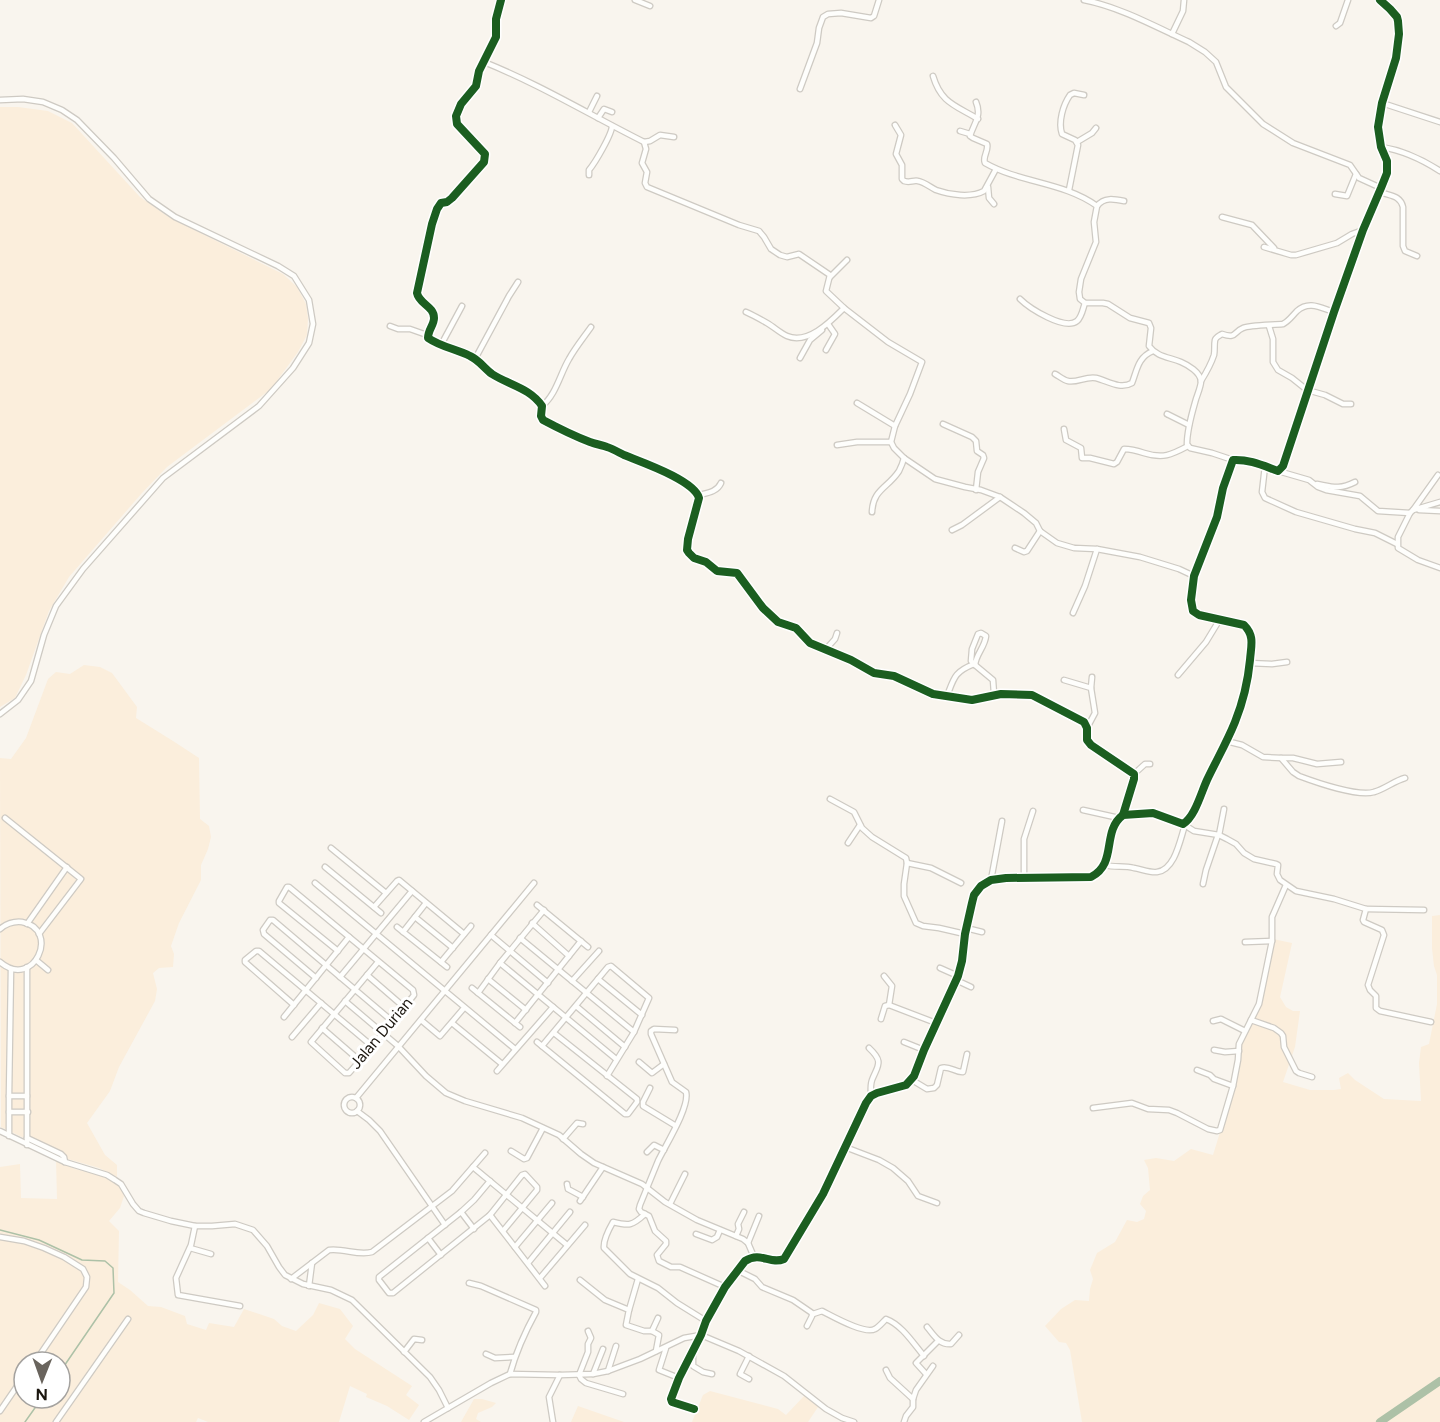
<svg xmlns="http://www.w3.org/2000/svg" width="1440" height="1422" font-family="Figtree,sans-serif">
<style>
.built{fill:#fbeedc;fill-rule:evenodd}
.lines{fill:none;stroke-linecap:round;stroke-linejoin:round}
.stream{stroke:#adc1a7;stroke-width:1.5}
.river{stroke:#adc1a7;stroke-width:8}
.street-casing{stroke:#cecac3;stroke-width:7}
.street{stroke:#fefefc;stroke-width:4.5}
.cycleway-casing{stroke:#fff;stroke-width:11}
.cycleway{stroke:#1b5e20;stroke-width:8}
.labels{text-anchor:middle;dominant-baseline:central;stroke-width:6;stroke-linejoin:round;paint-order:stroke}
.street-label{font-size:16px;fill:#1b160f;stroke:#fff}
</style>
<rect width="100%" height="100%" fill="#f9f5ee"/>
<g class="built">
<polygon points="0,107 18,107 48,111 72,123 140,197 170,218 283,274 297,287 306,304 308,318 307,335 298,352 271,389 167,467 142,493 69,577 49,611 26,675 15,698 0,707"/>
<polygon points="84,665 100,667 112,673 137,707 136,718 173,741 199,758 200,819 209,826 211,837 208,849 201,865 201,880 179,923 171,946 174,954 173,967 159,968 153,973 157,989 155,1001 119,1067 110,1091 87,1123 105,1155 117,1165 117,1177 99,1168 68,1159 1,1127 0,758 11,759 26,738 48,679 56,672 70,674"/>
<polygon points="1440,915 1440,1422 1082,1422 1070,1350 1066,1343 1059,1342 1045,1326 1061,1309 1075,1300 1089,1301 1090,1289 1093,1279 1090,1270 1097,1253 1115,1242 1127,1220 1137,1222 1144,1219 1146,1211 1140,1204 1143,1196 1150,1190 1148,1168 1144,1160 1156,1158 1174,1161 1191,1149 1213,1155 1229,1103 1242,1042 1254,1022 1264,992 1273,939 1292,943 1280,997 1286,1007 1293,1011 1300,1011 1295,1047 1283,1082 1310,1090 1334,1090 1341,1089 1339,1078 1348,1073 1355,1080 1384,1099 1421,1101 1419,1063 1421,1047 1429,1044 1437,1004 1437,975 1434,966 1432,948 1432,916"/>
<path d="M56 1160 75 1169 107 1177 120 1186 124 1196 120 1208 109 1221 119 1231 118 1282 130 1290 148 1306 161 1307 185 1316 187 1324 206 1330 209 1323 234 1327 244 1309 274 1319 282 1326 296 1331 313 1315 319 1303 340 1309 353 1326 345 1339 355 1349 412 1386 406 1395 419 1405 409 1420 387 1406 366 1397 367 1394 350 1386 339 1422H208L198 1418 196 1422H0V1167L20 1164 21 1198 57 1199ZM24 1362H60V1398H24Z"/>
<polygon points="710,1391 778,1409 786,1415 805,1395 818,1407 808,1422 692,1422 703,1395"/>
<polygon points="474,1399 482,1399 496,1403 492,1407 478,1413 476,1419 481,1422 461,1422"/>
<polygon points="578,1406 624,1422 571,1422"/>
</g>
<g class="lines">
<g class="stream">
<polyline points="0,1230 39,1240 82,1260 105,1261 113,1268 114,1293 60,1372"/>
<polyline points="25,1422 42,1398"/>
</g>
<polyline class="river" points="1380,1422 1440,1381"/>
<defs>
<g id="street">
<path d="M501 0 496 19V37L479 71 476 86 461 104 456 116 457 124 485 154 484 162 452 198 447 202 441 203 437 209 432 224 417 293C419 304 434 306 434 318 434 325 428 330 428 338 441 347 456 349 470 356 479 360 484 368 492 374 509 385 530 388 542 406L541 416 543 420C558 428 574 436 590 442 595 444 602 445 607 447 613 449 618 452 624 455 641 462 694 480 699 498L688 539 687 550 689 553 694 558 706 562 717 571 737 573 763 608 778 622 796 628 810 643 851 660 874 673 894 676 933 694 972 700 1001 694 1032 695 1084 722 1087 728V740L1091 745 1134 774V779L1123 815"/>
<polyline points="635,0 650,6"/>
<path d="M1084 0C1120 7 1156 27 1189 42L1205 52 1216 62 1226 87 1263 124 1293 143 1350 165 1359 178 1381 188"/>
<polyline points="1336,26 1340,23 1348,0"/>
<polyline points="1172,34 1183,11 1184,0"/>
<path d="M484 62C539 84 590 115 644 142L646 149 642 163 647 172 645 183 647 187 739 225 759 231 764 237 771 249 780 255 787 257 799 254 830 275 826 291 844 308 888 342 922 362 910 394 895 426 891 442 894 448 904 458 935 479 965 487 981 490 1000 497 1024 513 1036 523 1040 531 1057 543 1074 548 1097 549 1140 557 1179 569 1194 576"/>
<path d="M933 76C941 103 955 105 978 119"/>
<polyline points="800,89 817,43 819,28 823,17 828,14 841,13 871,18 874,16 879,0"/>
<polyline points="0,100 23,99 43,102 62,110 77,120 114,158 149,199 175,217 278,266 294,276 309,300 313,324 309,343 293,368 259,406 163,478 83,569 56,606 44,635 31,681 18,700 0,714"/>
<path d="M976 102C982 116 974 123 970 136L973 138 987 144C989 151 982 157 985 163 1020 183 1064 182 1097 206L1094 222 1096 242 1081 279 1079 292 1080 299 1085 303H1103L1108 304 1130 318 1149 323 1151 328 1149 346C1157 357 1169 357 1181 362 1188 365 1200 372 1201 381 1201 386 1198 393 1196 399 1192 413 1187 429 1187 444L1190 448 1212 453 1233 460"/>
<polyline points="1382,103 1440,122"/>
<polyline points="589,112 597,96"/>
<polyline points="598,118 604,109 612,112"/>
<path d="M895 125 901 135 896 154 902 165V179L904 181C910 183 913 180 918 181 924 182 930 187 936 190 950 195 971 198 984 191L996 169"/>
<polyline points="960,131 970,134"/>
<polyline points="644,142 650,141 660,135 674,137"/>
<polyline points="1077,142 1092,133 1096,128"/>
<path d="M1381 147C1401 150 1423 160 1440 171"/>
<path d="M589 175V170C595 163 612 134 612 126"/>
<polyline points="988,187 989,198 994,204"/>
<path d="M1069 190 1078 145 1075 140 1062 134C1058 122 1063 105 1070 95L1074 93 1084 95"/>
<path d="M1380 192C1390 196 1400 195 1403 207V246L1405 251 1417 256"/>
<polyline points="1335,194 1347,196 1356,174"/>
<path d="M1097 206C1104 197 1114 199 1124 201"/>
<polyline points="1222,217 1252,225 1274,248"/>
<polyline points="1264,247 1291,255 1296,255 1337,243 1352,234 1363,230"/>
<polyline points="830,277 847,260"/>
<path d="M1020 299C1029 308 1065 331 1077 321 1082 317 1083 308 1085 303"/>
<path d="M746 312C753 315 760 319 767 323 774 327 780 333 787 336 808 345 831 321 844 308"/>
<polyline points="390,326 398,329 410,329 427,335"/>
<polyline points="1269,326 1273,339 1273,362 1278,370 1292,378 1307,390 1325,395 1343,404 1351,404"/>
<polyline points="441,345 462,306"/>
<polyline points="826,350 835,334 828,324"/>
<polyline points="800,358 810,340 822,330"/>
<polyline points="475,359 509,296 518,282"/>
<path d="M1055 374C1059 376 1063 380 1068 381 1077 383 1086 376 1096 378 1108 381 1120 390 1132 383 1137 370 1138 357 1153 351"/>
<path d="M1201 381C1206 373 1211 364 1214 355 1215 350 1214 345 1215 340 1216 337 1219 336 1222 334 1237 339 1233 332 1243 328 1249 325 1274 325 1283 324 1289 321 1292 316 1297 311 1309 300 1321 308 1334 312"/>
<polyline points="857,403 895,426"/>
<path d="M542 406C556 395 560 374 569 359 575 348 584 337 591 327"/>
<polyline points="1167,414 1189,425"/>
<polyline points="943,424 972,437 976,441 977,451 983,455 984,458 978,472 976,490"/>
<path d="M1064 429 1066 440 1081 448 1082 458H1090L1114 464 1117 462 1124 449C1131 449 1138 451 1144 453 1163 459 1171 455 1188 446"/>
<polyline points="837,445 857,442 891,442"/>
<polyline points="1265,466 1262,492 1265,498 1296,512 1355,529 1375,533 1397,544"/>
<polyline points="1278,471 1309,480 1318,487 1326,490 1360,496 1378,511 1410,513 1413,510 1440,502"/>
<path d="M1317 484C1333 487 1339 490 1355 482"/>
<path d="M699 495C707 493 717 492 721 483"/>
<polyline points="1413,510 1438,475"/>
<polyline points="1419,510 1440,511"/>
<path d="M872 512C873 489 888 488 899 471 901 467 903 462 904 458"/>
<polyline points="1410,513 1398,537 1398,548 1418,560 1440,568"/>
<polyline points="952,530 962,525 1000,497"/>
<polyline points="1015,548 1024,552 1027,551 1040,531"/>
<polyline points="1073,613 1085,586 1097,549"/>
<polyline points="826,649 835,639 837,633"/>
<polyline points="1249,663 1272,664 1287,662"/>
<path d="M974 664 971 661 972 649 978 634 981 633 986 636C985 647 976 654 975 665"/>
<polyline points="975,665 993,680 994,694"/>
<polyline points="1178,675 1206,642 1220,619"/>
<polyline points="1064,680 1091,688 1095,713 1087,728"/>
<polyline points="1091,688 1092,677"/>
<path d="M947 696C954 678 954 672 974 664"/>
<path d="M1226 741 1242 745 1263 757 1281 758 1293 772 1299 776C1315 782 1358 797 1374 792 1385 789 1394 781 1405 778"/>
<polyline points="1281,758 1293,758 1317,764 1341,762"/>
<polyline points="1134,774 1145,764 1150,764"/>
<polyline points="830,799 854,812 862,828 872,837 906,858 907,863 904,884 904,896 916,923 923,926 939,928 965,934"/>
<polyline points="1083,810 1119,818"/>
<polyline points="5,818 81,879 39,934"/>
<polyline points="1183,824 1194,831 1219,835 1227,839 1236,844 1244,853 1254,859 1276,864 1278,865 1277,874 1280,880 1296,891 1334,899 1366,909 1363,920 1364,922 1382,930 1384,935 1368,985 1370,990 1376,996 1376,1008 1380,1011 1431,1022"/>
<polyline points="1219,835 1224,809"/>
<polyline points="848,843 860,825"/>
<polyline points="331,848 386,893"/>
<polyline points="907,863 931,868 961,883"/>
<path d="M1105 865C1115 868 1124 865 1134 868 1141 869 1150 873 1157 872 1175 870 1180 840 1185 825"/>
<polyline points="325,867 381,913"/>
<polyline points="1024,877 1024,839 1033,811"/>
<polyline points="991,880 1002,821"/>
<polyline points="315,883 515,1049"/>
<polyline points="1203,884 1206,870 1218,835"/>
<polyline points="537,905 588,947"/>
<polyline points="374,907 397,881 399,880 464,934"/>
<polyline points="1366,909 1424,910"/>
<polyline points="415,917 453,948"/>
<polyline points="532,923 569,956"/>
<polyline points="27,924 67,867"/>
<polyline points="397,927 447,967"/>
<polyline points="966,928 982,932"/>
<path d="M0 929C6 924 13 921 22 922 61 929 34 991 0 962"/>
<polyline points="403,932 426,903"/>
<polyline points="491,935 548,983"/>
<polyline points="520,938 634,1032"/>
<polyline points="1245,942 1272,941"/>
<path d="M338 951 279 903V901L287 887H289L413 990 414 995C394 1021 371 1048 349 1073H345L311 1042 378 962"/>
<polyline points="36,960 48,970"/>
<polyline points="441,962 471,926"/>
<polyline points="500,963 616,1059"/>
<polyline points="27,967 27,1145"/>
<polyline points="940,968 958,976"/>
<polyline points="367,975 404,1007"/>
<polyline points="884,976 892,986 889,1005"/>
<polyline points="340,977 412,891"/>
<polyline points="316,978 264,934 263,930 270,920 273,920 392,1021"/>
<polyline points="488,979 526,1010"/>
<polyline points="598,979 642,1015"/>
<polyline points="956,980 971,987"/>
<polyline points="572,981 599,951"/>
<polyline points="472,988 520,1027"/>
<polyline points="478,993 500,963 544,910"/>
<polyline points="345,1001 398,1046 426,1076 446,1093 465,1101 522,1118 559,1135 581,1154 594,1163 642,1184 665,1202 697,1220 743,1239 748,1243 754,1257"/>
<polyline points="294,1005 245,962 245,960 256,951 259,951 372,1046"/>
<polyline points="576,1006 625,1047"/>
<polyline points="284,1017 349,937"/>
<polyline points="881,1019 885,1006 889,1005 936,1023"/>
<polyline points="421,1020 440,1036 464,1008"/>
<polyline points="1251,1020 1274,1028 1281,1033 1283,1036 1284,1047 1296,1071 1299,1073 1312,1077"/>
<polyline points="1213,1021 1221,1019 1245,1031"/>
<polyline points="452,1023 502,1064"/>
<polyline points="515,1023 581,941"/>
<polyline points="322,1028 360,1061"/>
<path d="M675 1030 654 1029 651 1031V1034L672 1082 686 1092C690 1107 665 1146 658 1161 652 1176 646 1190 640 1205L639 1209 641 1212 649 1216 655 1231 666 1241V1244L657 1255 659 1261 671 1267H680L725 1287"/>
<polyline points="292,1037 321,1003"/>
<polyline points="537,1042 625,1114 628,1114 637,1102 637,1099 554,1033"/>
<polyline points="904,1042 924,1050"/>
<polyline points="542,1046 608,967 611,966 649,998 634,1032 607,1076"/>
<path d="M869 1048C884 1062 878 1065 872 1080 870 1086 871 1091 871 1096"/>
<polyline points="1214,1050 1225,1052 1239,1051"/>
<polyline points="639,1062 652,1073 664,1064"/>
<polyline points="1197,1070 1210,1075 1214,1079 1233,1086"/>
<polyline points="497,1071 553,1007"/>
<path d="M912 1080 927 1089 934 1088 937 1085 941 1068C949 1065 956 1073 963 1072L967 1054"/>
<polyline points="650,1088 643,1102 643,1106 676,1126"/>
<polyline points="9,1096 27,1096"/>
<circle cx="352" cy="1105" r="8"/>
<polyline points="356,1098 534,883"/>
<polyline points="1093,1108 1132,1103 1148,1109 1169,1110 1177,1113 1208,1129 1217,1131 1220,1130 1233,1086 1238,1060 1239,1044 1259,1004 1272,941 1272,917 1286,885"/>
<polyline points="357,1111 369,1120 380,1131 445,1225"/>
<polyline points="9,1112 28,1112"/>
<polyline points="0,1131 65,1162 107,1175 115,1180 121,1184 133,1204 139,1211 144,1213 171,1221 195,1226 212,1226 235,1224 253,1230 267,1246 279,1267 285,1275 303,1284 331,1290 352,1300 430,1377 439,1390 448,1408 491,1383 510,1374 560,1375 593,1374 608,1371 640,1359 684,1338 701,1335 739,1351 784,1376 826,1409 842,1418 854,1422"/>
<polyline points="9,1136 9,1096 11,969"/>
<polyline points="27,1138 61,1154 64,1157 65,1162"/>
<polyline points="563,1139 577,1123 583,1124"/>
<polyline points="845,1147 879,1160 893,1168 908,1181 918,1196 937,1203"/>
<polyline points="511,1151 524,1159 527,1158 543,1128"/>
<polyline points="647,1152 654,1145 664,1150"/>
<polyline points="473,1167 567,1245"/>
<polyline points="490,1181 474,1200 461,1212 379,1277 379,1280 389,1293 393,1293 490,1215 522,1175 525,1174 537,1187 537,1190 503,1231"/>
<polyline points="567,1184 568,1189 583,1197"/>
<polyline points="580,1201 603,1167"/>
<polyline points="670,1204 685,1174"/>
<polyline points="461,1212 474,1229"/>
<path d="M645 1214C632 1226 629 1226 613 1222 609 1229 603 1240 604 1248L630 1274 658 1288 677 1303 706 1321"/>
<polyline points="490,1215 545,1286"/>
<polyline points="195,1226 191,1245 176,1278 178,1295 240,1306"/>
<polyline points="696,1234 712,1240 717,1237 720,1230"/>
<polyline points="736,1236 739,1229 738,1224 744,1212"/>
<polyline points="0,1237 24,1241 44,1248 64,1257 83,1269 87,1277 86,1287 35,1362"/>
<polyline points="428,1238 441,1255"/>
<polyline points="748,1243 759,1216"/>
<polyline points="515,1247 552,1203"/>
<polyline points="190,1248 211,1254"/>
<polyline points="528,1263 570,1212"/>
<polyline points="737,1270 755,1279 762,1287 793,1300 812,1313 812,1316 807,1326"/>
<polyline points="540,1278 585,1225"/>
<path d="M291 1279 329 1250C344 1248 358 1256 372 1252L452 1191 485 1153"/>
<polyline points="580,1280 605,1300 629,1310 626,1325 644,1331 652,1331"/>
<path d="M469 1283 481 1286 536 1310V1312C525 1332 516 1352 510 1374"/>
<polyline points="309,1286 312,1263"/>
<polyline points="629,1310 638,1279"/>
<path d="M813 1314 822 1311C832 1316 865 1335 875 1329 879 1327 883 1322 886 1319 902 1325 913 1343 924 1356"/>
<path d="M927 1327C934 1335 939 1345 951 1344L959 1335"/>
<polyline points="666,1348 659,1370 679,1378"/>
<polyline points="656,1351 659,1335 652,1331 658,1318"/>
<polyline points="404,1352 414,1339 422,1340"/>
<polyline points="486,1354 495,1358 514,1357"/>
<polyline points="693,1354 693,1366 703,1372 712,1374"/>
<polyline points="886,1370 890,1378 913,1399"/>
<polyline points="608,1371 616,1346"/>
<polyline points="593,1374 603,1349"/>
<polyline points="926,1374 916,1363 938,1341"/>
<polyline points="579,1375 581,1379 586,1383 623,1394"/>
<polyline points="579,1375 588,1352 588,1344 591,1338 588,1331"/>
<polyline points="749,1379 740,1374 749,1356"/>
<path d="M694 1409 672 1402 671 1399 679 1378 701 1335 706 1321 725 1287 745 1261C761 1251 770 1265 784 1259L823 1194 866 1103 871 1096 877 1093 906 1085 914 1076 924 1050 958 976 962 961 965 934 972 903 974 895 981 886 991 880 1006 878 1091 877C1118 863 1101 832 1123 815L1153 813 1183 824C1195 817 1201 793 1207 780 1216 761 1227 742 1235 722 1243 702 1248 681 1250 660 1251 646 1255 636 1244 625L1199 615 1193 611 1191 600 1194 576 1217 517 1223 488 1233 460C1249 459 1264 466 1278 471L1283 466 1334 312 1363 230 1381 188 1387 173V161L1381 147 1378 127 1382 103 1396 58 1399 34 1398 21 1397 17 1390 9 1380 0"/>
<polyline points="0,1411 24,1376"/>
<polyline points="56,1422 128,1319"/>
<polyline points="424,1422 448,1408"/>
<polyline points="553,1422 549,1397 560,1375"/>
<polyline points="904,1422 906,1416 913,1407 913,1399 916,1390 933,1366"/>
</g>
</defs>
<use href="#street" class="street-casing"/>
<use href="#street" class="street"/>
<defs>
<g id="cycleway">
<path d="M501 0 496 19V37L479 71 476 86 461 104 456 116 457 124 485 154 484 162 452 198 447 202 441 203 437 209 432 224 417 293C419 304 434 306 434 318 434 325 428 330 428 338 441 347 456 349 470 356 479 360 484 368 492 374 509 385 530 388 542 406L541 416 543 420C558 428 574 436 590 442 595 444 602 445 607 447 613 449 618 452 624 455 641 462 694 480 699 498L688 539 687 550 689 553 694 558 706 562 717 571 737 573 763 608 778 622 796 628 810 643 851 660 874 673 894 676 933 694 972 700 1001 694 1032 695 1084 722 1087 728V740L1091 745 1134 774V779L1123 815"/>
<path d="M694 1409 672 1402 671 1399 679 1378 701 1335 706 1321 725 1287 745 1261C761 1251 770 1265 784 1259L823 1194 866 1103 871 1096 877 1093 906 1085 914 1076 924 1050 958 976 962 961 965 934 972 903 974 895 981 886 991 880 1006 878 1091 877C1118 863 1101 832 1123 815L1153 813 1183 824C1195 817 1201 793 1207 780 1216 761 1227 742 1235 722 1243 702 1248 681 1250 660 1251 646 1255 636 1244 625L1199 615 1193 611 1191 600 1194 576 1217 517 1223 488 1233 460C1249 459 1264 466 1278 471L1283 466 1334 312 1363 230 1381 188 1387 173V161L1381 147 1378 127 1382 103 1396 58 1399 34 1398 21 1397 17 1390 9 1380 0"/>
</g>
</defs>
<use href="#cycleway" class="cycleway-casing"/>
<use href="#cycleway" class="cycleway"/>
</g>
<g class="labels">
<g class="street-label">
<text transform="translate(381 1033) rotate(-50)">Jalan Durian</text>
</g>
</g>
<g transform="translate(42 1380) rotate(181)"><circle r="28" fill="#ffffff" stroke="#a4a29f" stroke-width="1.5"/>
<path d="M0-4.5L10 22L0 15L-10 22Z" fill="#69645d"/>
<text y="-9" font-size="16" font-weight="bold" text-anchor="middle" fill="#1b160f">N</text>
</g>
</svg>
